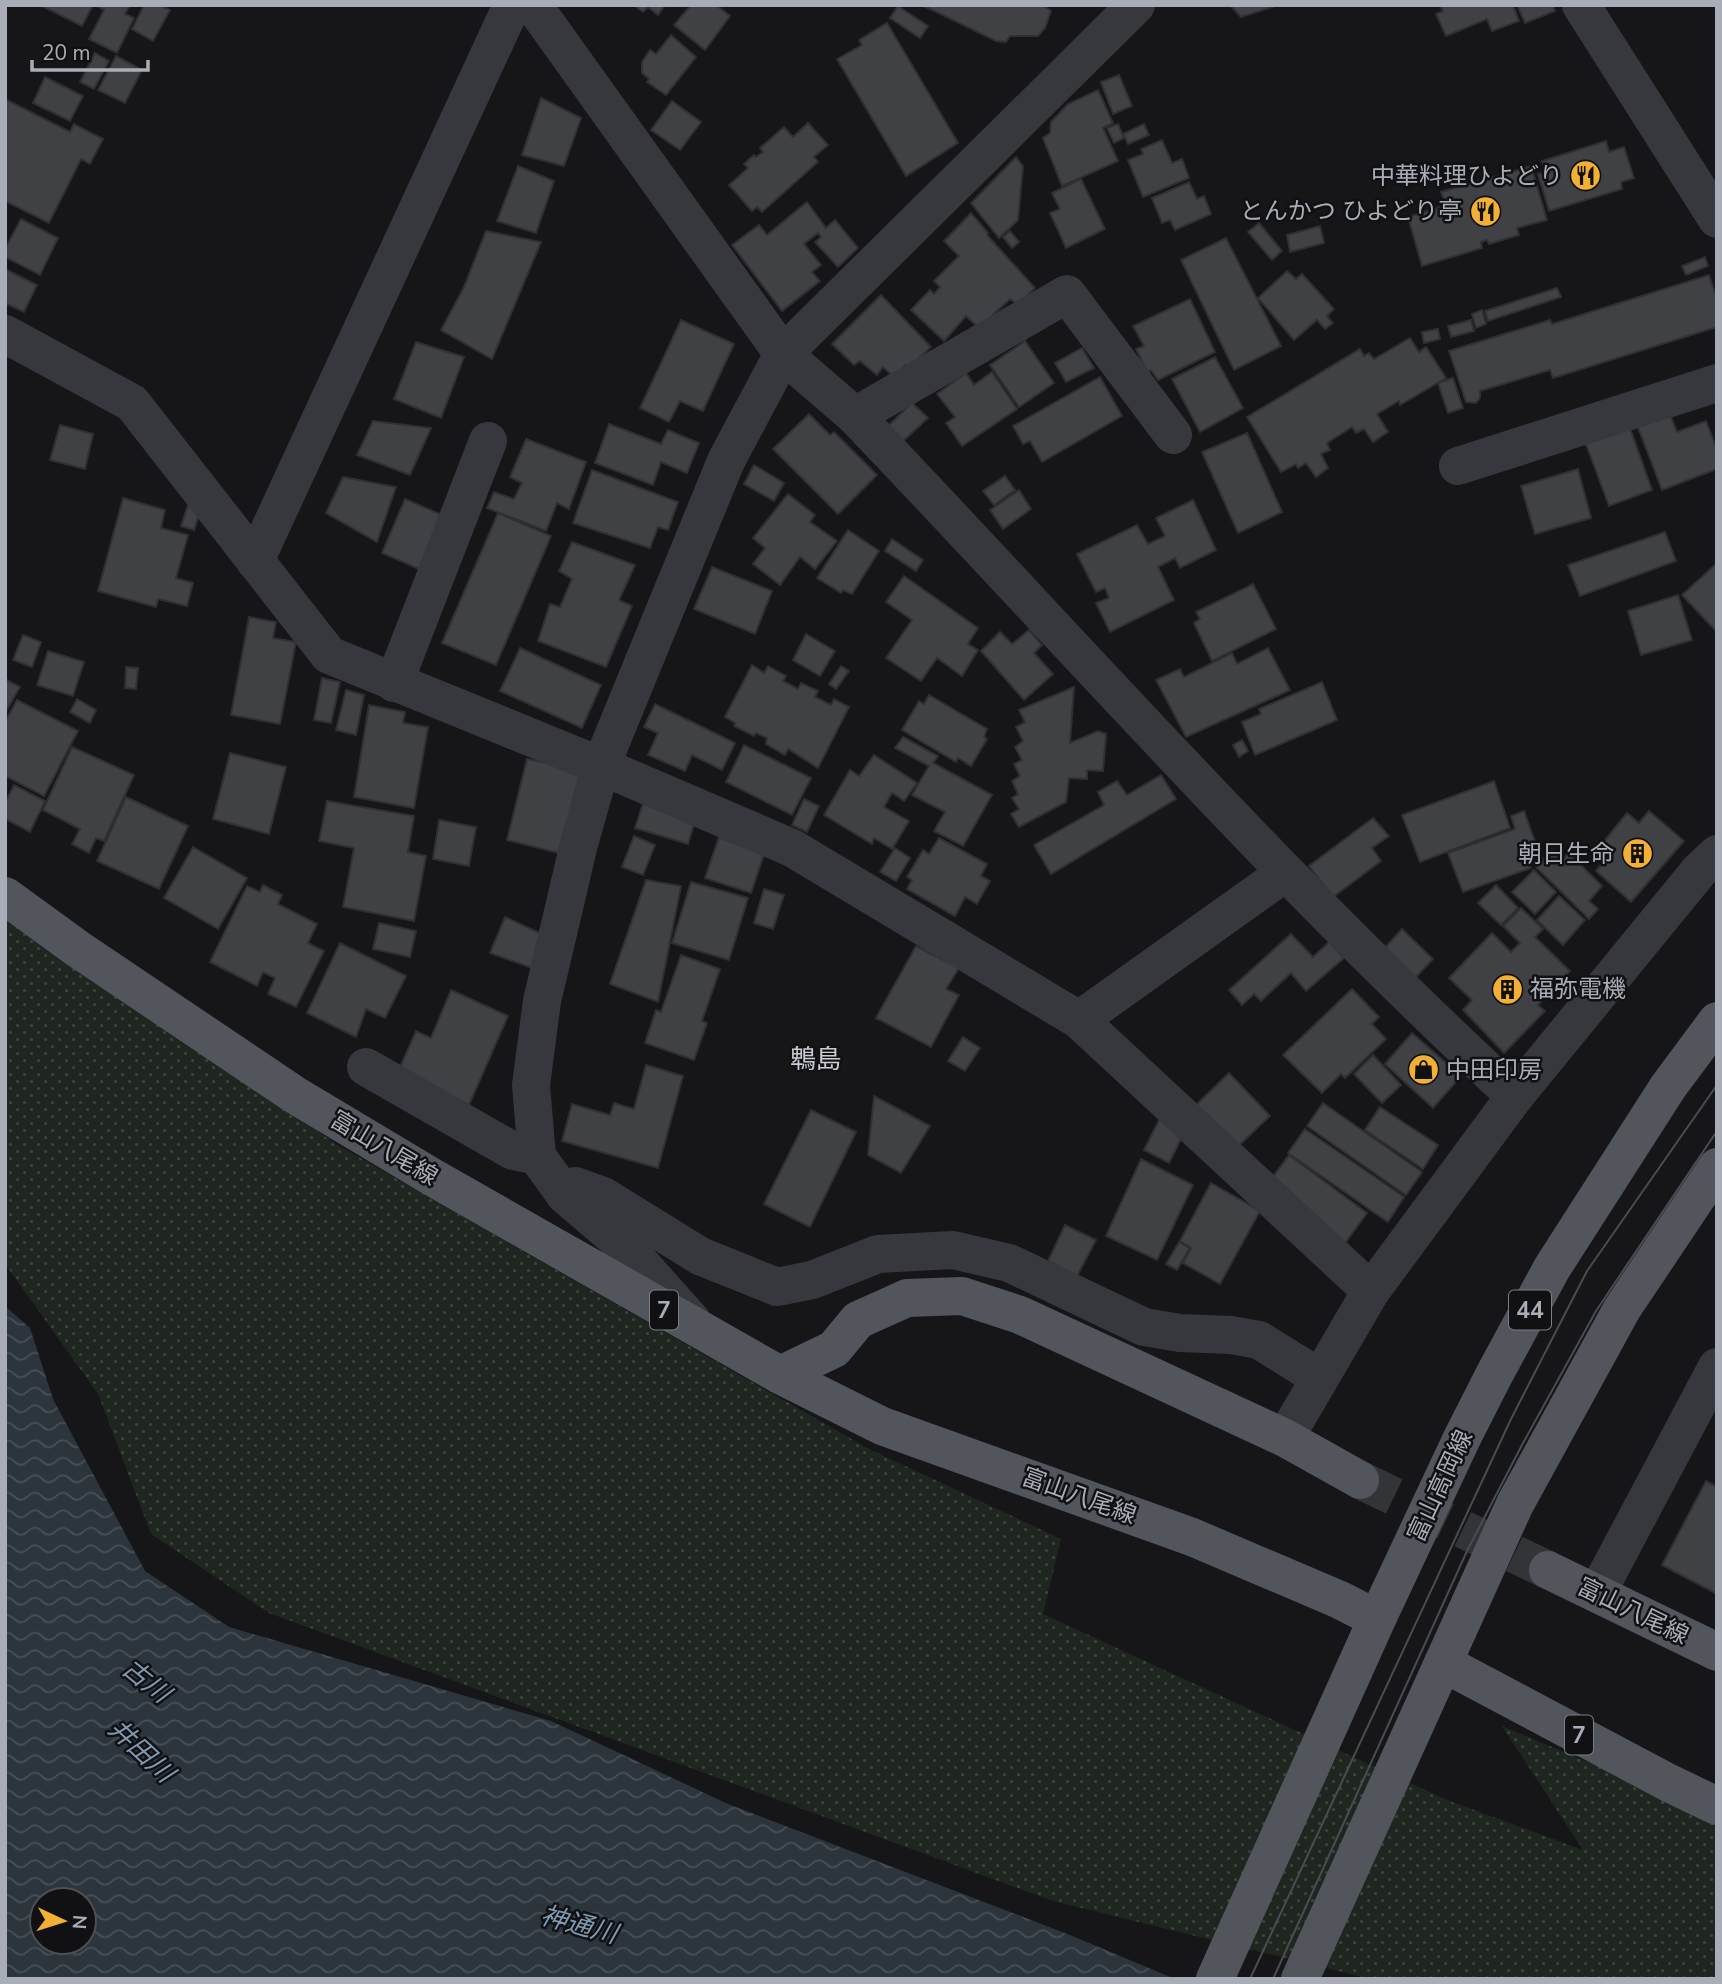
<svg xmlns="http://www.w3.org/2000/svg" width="1722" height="1984" font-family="'Nunito Sans','Noto Sans JP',sans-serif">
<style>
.grass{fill:url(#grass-dots)}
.water{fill:url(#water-waves);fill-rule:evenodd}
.building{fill:#404145;stroke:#303034;stroke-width:2}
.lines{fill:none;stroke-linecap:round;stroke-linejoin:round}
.major-tunnel{stroke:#333438;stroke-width:38;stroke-dasharray:38 19;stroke-linecap:butt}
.minor{stroke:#37383d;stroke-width:38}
.major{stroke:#53555c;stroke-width:38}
.tram{stroke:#4a4c52;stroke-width:2}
.labels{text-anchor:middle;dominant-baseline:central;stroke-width:5;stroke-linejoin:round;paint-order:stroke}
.shield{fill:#111113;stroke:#7b7e86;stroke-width:2}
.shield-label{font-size:23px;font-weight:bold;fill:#a8adb8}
.poi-label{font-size:24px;fill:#a8adb8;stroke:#111113;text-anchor:end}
.street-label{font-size:24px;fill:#a8adb8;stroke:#111113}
.neighbourhood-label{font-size:26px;fill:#c9ccd4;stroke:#111113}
.water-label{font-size:26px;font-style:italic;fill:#7f9bb3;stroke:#111113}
</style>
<defs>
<pattern id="grass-dots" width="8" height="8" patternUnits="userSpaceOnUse" patternTransform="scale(1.75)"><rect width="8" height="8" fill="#1e261f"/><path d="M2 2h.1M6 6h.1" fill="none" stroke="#3c433d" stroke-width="1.8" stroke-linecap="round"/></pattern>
<pattern id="water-waves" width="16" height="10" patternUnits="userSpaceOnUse" patternTransform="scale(1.75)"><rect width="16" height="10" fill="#2c353c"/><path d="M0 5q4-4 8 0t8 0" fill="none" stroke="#485056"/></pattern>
</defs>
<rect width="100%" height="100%" fill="#161618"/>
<polygon class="grass" points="5,914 336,1144 869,1449 1061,1539 1043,1614 1447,1800 1583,1850 1502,1726 1717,1816 1717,1979 1371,1979 1053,1901 269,1613 151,1534 98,1394 5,1264"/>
<path class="water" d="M5 1306 30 1328 53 1399 145 1571 229 1627 551 1721 728 1804 1070 1935 1175 1979H5ZM42 1900H84V1942H42Z"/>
<g class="building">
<polygon points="40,5 93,5 82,26"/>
<polygon points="95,5 130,5 125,14 134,18 117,53 89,39 104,10"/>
<polygon points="144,5 159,5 170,10 153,41 132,29"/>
<polygon points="634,5 665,5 658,15 648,7 643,12"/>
<polygon points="691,5 716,5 730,16 705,50 674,25"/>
<polygon points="922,5 1043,5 1051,11 1045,28 1038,36 1010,36 1006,42 996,41"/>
<polygon points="1230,5 1278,5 1241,17"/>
<polygon points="1440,5 1513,5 1519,21 1492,31 1487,19 1446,36 1436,14 1443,11"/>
<polygon points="1517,5 1553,5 1555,11 1525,23"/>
<polygon points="898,6 928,26 920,38 890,18"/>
<polygon points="887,23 958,143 906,176 837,59 862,45 859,40"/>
<polygon points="671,35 696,57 666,95 647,82 649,79 642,73 642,62 650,50 656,54"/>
<polygon points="95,53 109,61 94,89 80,82"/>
<polygon points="116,56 142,70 125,103 98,90"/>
<polygon points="1119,75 1132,106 1113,114 1101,82"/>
<polygon points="45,77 83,96 70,121 33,103"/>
<polygon points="1098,90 1113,123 1103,128 1118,161 1062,186 1043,138 1050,133 1051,122 1068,104"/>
<polygon points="541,98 581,118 564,166 522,155"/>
<polygon points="5,99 70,132 74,124 103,139 90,164 81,159 49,223 5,201"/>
<polygon points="672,101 701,122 680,150 651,130"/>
<polygon points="808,123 828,145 814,157 818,162 762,212 757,207 752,211 729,185 748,168 744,164 754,155 756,157 763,152 760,148 784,127 793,137"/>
<polygon points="1118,124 1124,138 1114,143 1107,128"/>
<polygon points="1144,124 1149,135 1128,144 1123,134"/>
<polygon points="1162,140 1172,163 1182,159 1189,178 1143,197 1128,160 1143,154 1141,149"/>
<polygon points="1606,141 1609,152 1624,147 1634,178 1621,182 1622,189 1549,211 1538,174 1545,172 1542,161"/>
<polygon points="1016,157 1023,166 1018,220 999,238 971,203"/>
<polygon points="518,166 554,181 536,233 497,221"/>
<polygon points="1531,166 1547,220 1517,228 1519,235 1489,244 1487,240 1481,242 1482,248 1422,266 1408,217 1446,205 1441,192"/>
<polygon points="1081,179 1105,229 1066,248 1050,213 1060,209 1052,193"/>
<polygon points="1189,182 1197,199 1204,196 1211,214 1175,230 1170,220 1162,223 1152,198"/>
<polygon points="807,202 826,228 835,220 858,248 838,267 815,242 821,237 818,233 804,244 821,265 812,272 820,281 782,311 732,245 759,225 767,235"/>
<polygon points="971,213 988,233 987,235 1035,288 1018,305 1010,299 979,328 966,316 944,341 911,310 930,290 934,294 940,287 934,281 959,256 944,241"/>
<polygon points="21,219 58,238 40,275 5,257 5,249"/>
<polygon points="1259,223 1282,251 1272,260 1248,232"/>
<polygon points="1320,226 1324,243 1290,252 1287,235"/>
<polygon points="486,231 541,242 492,359 441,330 464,287"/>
<polygon points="1010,231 1019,242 1012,248 1003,237"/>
<polygon points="1226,238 1281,346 1234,370 1181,260"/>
<polygon points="1705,257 1708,266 1686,275 1682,266"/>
<polygon points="5,269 37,285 24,312 5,303"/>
<polygon points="1287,271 1296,279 1302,274 1334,309 1327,316 1333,323 1325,329 1317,320 1294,340 1258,298"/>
<polygon points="1709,275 1717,299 1717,327 1553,378 1550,370 1480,391 1480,398 1476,403 1466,402 1449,351 1550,320 1552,324"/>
<polygon points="1557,288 1561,297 1488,321 1485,311"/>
<polygon points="881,295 931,347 907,369 905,365 895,378 883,367 877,375 860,361 854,365 832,344"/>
<polygon points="1190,299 1215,352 1158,380 1151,370 1147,372 1136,349 1144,346 1133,326"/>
<polygon points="1482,310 1486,324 1476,328 1472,314"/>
<polygon points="681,320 734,344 703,411 680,401 669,422 640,408"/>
<polygon points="1471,320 1474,331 1451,337 1448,326"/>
<polygon points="1438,329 1440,339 1424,343 1422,332"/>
<polygon points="1410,338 1419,352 1426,347 1446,378 1400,405 1399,401 1377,414 1388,432 1373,442 1364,429 1356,433 1352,427 1327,443 1330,450 1321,454 1328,468 1316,477 1306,463 1298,468 1296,464 1281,472 1247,417 1360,349 1364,356 1369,353 1374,359"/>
<polygon points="1025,341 1054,383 1019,407 990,365"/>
<polygon points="416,342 464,357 441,418 394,399"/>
<polygon points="1082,348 1094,368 1066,382 1055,363"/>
<polygon points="1215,357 1243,408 1200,432 1172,379"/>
<polygon points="992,372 1017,409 962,446 946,423 955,417 937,394 966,373 974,385"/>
<polygon points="1100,377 1122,416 1042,462 1030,441 1023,444 1013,426"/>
<polygon points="1453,378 1463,408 1448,413 1438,383"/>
<polygon points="912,403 928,418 902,442 887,427"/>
<polygon points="1666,404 1677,432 1706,421 1717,450 1717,469 1662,490 1634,417"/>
<polygon points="809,414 830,435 834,432 877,475 838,514 773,449"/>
<polygon points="373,421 431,428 410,475 357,455"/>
<polygon points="609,424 661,444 668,430 699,443 687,473 661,462 653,485 595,463"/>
<polygon points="60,425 93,434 85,469 50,460"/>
<polygon points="1630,428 1652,490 1609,506 1586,444"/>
<polygon points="1247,433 1282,512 1238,533 1202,452"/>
<polygon points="526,439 586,462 569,509 557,503 546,531 487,508 494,492 514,499 522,483 510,477"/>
<polygon points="754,465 784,483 774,501 744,484"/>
<polygon points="1578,469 1591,518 1535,534 1521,486"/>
<polygon points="592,470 678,502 668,530 658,527 650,548 573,523"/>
<polygon points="1005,476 1015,490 994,505 983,491"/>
<polygon points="343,477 396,487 377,542 326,513"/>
<polygon points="1019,490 1031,509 1003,529 990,510"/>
<polygon points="788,494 815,515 810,522 837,541 815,569 800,557 780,585 753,564 765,548 753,538"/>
<polygon points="123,498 165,510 161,528 188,535 176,578 193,583 187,606 158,599 156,607 98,591"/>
<polygon points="405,499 449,518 426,572 382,553"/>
<polygon points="1193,500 1216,550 1180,568 1175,558 1158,567 1174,600 1110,632 1096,603 1109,598 1105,588 1096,592 1077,554 1137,525 1148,544 1165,536 1156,518"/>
<polygon points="189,502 202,506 194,530 181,526"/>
<polygon points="498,513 551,536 496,665 442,643"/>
<polygon points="848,530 879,551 852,594 843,590 841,593 817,578"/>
<polygon points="1665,532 1676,561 1580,596 1568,565"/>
<polygon points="892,539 923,560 916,571 885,551"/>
<polygon points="572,542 635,565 619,600 632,606 606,667 538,641 550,604 560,607 572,579 559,571"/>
<polygon points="1717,563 1717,632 1682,595"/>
<polygon points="712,567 772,591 755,634 694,609"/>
<polygon points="904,576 978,628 968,644 978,650 962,676 937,658 921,681 886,658 912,620 886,602"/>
<polygon points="1253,584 1276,629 1212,661 1194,623 1200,619 1196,612"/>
<polygon points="1678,595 1692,640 1641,655 1628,611"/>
<polygon points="249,617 276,622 273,638 296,642 280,724 231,715"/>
<polygon points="1029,630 1042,645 1034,653 1053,674 1024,700 981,651 1000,632 1012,644"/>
<polygon points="806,634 835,651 820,676 793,660"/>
<polygon points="23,635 41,642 32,667 13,660"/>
<polygon points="520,648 601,685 582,728 500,691"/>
<polygon points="1268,648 1290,690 1186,737 1156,680 1180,669 1184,677 1232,653 1237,664"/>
<polygon points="48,651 84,662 73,696 37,685"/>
<polygon points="752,665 764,673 768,666 786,676 783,681 798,689 801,683 818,691 815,697 831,705 834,699 849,707 818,768 788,749 785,755 766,744 767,738 756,733 754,736 734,726 735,723 725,717"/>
<polygon points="841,666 849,671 836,689 829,684"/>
<polygon points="126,667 138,668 136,689 125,688"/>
<polygon points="322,678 340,682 331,723 314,720"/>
<polygon points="5,679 20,687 5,713"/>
<polygon points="1322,682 1337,720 1255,755 1242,722 1261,714 1259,709"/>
<polygon points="1074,687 1070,743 1098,731 1106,734 1103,771 1087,770 1087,779 1069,778 1066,802 1019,827 1011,814 1019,809 1012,798 1018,794 1012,781 1020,776 1014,764 1022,760 1015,747 1023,741 1016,727 1025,722 1019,710"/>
<polygon points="346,690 364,695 356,735 336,730"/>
<polygon points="929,695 987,729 984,737 987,739 971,766 958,758 956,762 902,730 919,701 924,704"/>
<polygon points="77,699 96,710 90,723 70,712"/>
<polygon points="17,700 78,731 44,796 5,776 5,722"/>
<polygon points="655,704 735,743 722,770 692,755 685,771 648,755 658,733 644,727"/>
<polygon points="369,705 405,712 403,723 428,727 414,808 354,797"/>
<polygon points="903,737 938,756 933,763 992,795 963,846 934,831 945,812 912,795 929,766 895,748"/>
<polygon points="1242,740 1248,751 1239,757 1233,745"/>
<polygon points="744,745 811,778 792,815 726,782"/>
<polygon points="72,747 134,775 104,841 96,838 89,853 72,844 80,829 43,810"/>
<polygon points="230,753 286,767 269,834 213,819"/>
<polygon points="874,755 917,783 904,801 892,793 884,807 909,821 892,849 874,838 872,844 824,815 850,770 859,776"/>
<polygon points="527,759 581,770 559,853 507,840"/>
<polygon points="1161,775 1176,799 1051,874 1034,845 1104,805 1098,792 1117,781 1127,795"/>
<polygon points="1494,781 1510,828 1420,862 1402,815"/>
<polygon points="14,785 45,801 30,832 5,819 5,803"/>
<polygon points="646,794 698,811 688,844 635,828"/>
<polygon points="126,797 188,826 159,889 97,861"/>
<polygon points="804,799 819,806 807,832 792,825"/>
<polygon points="327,801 414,816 408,852 426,856 414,921 343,907 354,848 319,841"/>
<polygon points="1524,811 1536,844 1524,849 1531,868 1463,892 1448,853 1515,829 1511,816"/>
<polygon points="1649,811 1684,841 1631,902 1596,871 1606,859 1597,850 1627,813 1639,823"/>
<polygon points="1373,818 1389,836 1372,848 1381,861 1333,897 1309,866"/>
<polygon points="439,820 476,827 469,866 433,859"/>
<polygon points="634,836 655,845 643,875 622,867"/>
<polygon points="719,837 764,854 751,893 705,878"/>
<polygon points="939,838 987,864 981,876 990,881 977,904 965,897 955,916 907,889 912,880 907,877 923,850 929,854"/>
<polygon points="193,847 247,878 218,929 164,898"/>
<polygon points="895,848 910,858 896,881 880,872"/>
<polygon points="1552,850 1562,860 1569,853 1602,886 1589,901 1598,909 1589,919 1536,867"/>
<polygon points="1534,870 1556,892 1535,914 1512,892"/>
<polygon points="646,880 681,886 658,1002 610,984"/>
<polygon points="691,882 748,898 729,960 672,943"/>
<polygon points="263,885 282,895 278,904 317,924 308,943 324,951 296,1007 268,994 275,978 263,972 257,986 210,962 247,886 260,892"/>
<polygon points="1496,885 1518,908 1501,925 1478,903"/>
<polygon points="764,889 784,895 773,929 754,923"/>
<polygon points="1559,896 1585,920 1563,945 1537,920"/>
<polygon points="1521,908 1543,929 1535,937 1570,971 1538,1005 1545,1011 1504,1053 1463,1010 1472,1000 1449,978 1492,933 1511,952 1520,943 1503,926"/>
<polygon points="505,917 546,936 532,968 490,953"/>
<polygon points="379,923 416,931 410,957 373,949"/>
<polygon points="1402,929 1433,959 1412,981 1382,951"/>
<polygon points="1291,934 1313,957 1329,942 1344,958 1306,991 1291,973 1261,1001 1254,994 1242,1005 1229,990"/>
<polygon points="340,943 406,976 385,1018 366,1009 356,1037 307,1013"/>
<polygon points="916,946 959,968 946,989 959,995 931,1047 876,1018"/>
<polygon points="681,955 720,969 702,1021 707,1023 694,1060 645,1043 656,1010 661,1012"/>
<polygon points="1352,989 1379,1017 1372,1024 1386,1039 1345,1078 1341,1074 1322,1093 1283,1055"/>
<polygon points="451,990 508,1016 469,1105 397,1074 416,1031 431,1038"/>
<polygon points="1412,1033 1461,1076 1433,1108 1385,1064"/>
<polygon points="963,1037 980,1048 965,1071 948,1061"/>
<polygon points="1373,1055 1401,1085 1382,1103 1354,1074"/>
<polygon points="646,1065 683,1076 658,1168 562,1141 572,1104 610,1115 614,1103 634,1109"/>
<polygon points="1229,1073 1270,1116 1234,1150 1193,1108"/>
<polygon points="874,1096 930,1126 901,1173 868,1155"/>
<polygon points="1323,1103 1422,1172 1406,1195 1307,1126"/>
<polygon points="1380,1107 1438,1145 1423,1169 1365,1130"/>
<polygon points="811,1110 856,1132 810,1227 764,1204"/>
<polygon points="1160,1118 1185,1131 1169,1163 1144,1150"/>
<polygon points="1305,1129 1404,1197 1388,1222 1288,1153"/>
<polygon points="1289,1155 1367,1213 1340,1250 1269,1182"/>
<polygon points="1141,1159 1193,1185 1157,1260 1106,1236"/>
<polygon points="1211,1183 1260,1211 1220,1284 1183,1263 1191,1248 1180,1241"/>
<polygon points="1065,1225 1096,1240 1077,1276 1048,1261"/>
<polygon points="1179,1242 1190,1248 1177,1270 1166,1264"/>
<polygon points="1706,1481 1717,1487 1717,1594 1662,1565"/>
</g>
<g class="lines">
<polyline class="major-tunnel" points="1360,1480 1548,1570"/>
<g class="minor">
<path d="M533 5 783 354 855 416C1073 644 1282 882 1515 1096"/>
<polyline points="1581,5 1717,219"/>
<polyline points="5,334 132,403 329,655 601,766 792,848 1079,1020"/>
<polyline points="855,416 1067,294 1173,435"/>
<polyline points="1458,466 1717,383"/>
<polyline points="255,561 512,5"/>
<polyline points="394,683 488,441"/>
<polyline points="1285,873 1079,1020 1371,1291"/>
<polyline points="366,1067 513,1151 537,1156"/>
<polyline points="575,1186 603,1196 700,1256 777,1287 812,1280 878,1254 953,1250 1009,1263 1144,1327 1180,1333 1231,1335 1259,1340 1320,1378"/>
<polyline points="692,1321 626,1247 565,1195 537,1156 531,1085 542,1001 579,844 601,766 726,461 783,354 1136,5"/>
<polyline points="1285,1438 1371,1291 1515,1096 1699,871 1717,854"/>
<polyline points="1597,1593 1717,1367"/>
</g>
<g class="major">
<polyline points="5,896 78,949 295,1095 432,1177 780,1375 882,1426 1192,1537 1340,1600 1377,1619"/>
<polyline points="780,1375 834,1349 858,1320 907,1298 962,1296 1020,1315 1285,1438 1360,1480"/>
<polyline points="1548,1570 1717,1652"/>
<polyline points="1443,1663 1669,1783 1717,1806"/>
<polyline points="1215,1979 1377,1619 1462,1438 1494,1375 1552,1268 1668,1087 1717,1021"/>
<polyline points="1300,1979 1515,1504 1622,1309 1717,1167"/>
</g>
<g class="tram">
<polyline points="1250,1979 1511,1419 1587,1271 1717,1085"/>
<polyline points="1273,1979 1467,1551 1523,1443 1596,1311 1717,1131"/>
</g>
</g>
<defs>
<symbol id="restaurant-disc" viewBox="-11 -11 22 22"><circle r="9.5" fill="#f2b134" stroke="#111113"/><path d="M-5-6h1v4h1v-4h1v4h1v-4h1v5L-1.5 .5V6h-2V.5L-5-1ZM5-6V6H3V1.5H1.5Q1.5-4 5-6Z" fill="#111"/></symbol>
<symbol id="building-disc" viewBox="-11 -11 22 22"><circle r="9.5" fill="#f2b134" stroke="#111113"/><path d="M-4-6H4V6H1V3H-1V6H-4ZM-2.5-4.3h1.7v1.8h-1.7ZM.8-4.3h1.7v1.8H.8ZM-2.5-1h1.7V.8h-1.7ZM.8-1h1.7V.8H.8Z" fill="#111"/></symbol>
<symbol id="shop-disc" viewBox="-11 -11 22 22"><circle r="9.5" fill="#f2b134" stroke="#111113"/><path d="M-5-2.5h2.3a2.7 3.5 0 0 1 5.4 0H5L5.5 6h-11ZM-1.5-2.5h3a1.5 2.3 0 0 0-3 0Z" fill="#111"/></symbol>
</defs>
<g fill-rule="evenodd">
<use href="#restaurant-disc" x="1568" y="158" width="35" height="35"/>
<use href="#restaurant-disc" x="1468" y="194" width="35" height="35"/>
<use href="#building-disc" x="1620" y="836" width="35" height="35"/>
<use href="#building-disc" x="1490" y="972" width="35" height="35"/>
<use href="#shop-disc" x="1406" y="1052" width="35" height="35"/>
</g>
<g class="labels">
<g class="shield">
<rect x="650" y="1290.5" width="28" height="39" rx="5"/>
<rect x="1509" y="1290.5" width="42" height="39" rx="5"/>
<rect x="1565" y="1715.5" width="28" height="39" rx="5"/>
</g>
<g class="shield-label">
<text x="664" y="1310">7</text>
<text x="1530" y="1310">44</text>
<text x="1579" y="1735">7</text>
</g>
<g class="poi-label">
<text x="1563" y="176">中華料理ひよどり</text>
<text x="1462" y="211">とんかつ ひよどり亭</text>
<text x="1614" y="854">朝日生命</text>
<text x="1530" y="989" text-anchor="start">福弥電機</text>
<text x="1446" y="1070" text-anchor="start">中田印房</text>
</g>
<g class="street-label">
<text transform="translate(384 1148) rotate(31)">富山八尾線</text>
<text transform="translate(1440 1486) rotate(-65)">富山高岡線</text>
<text transform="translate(1079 1496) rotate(20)">富山八尾線</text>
<text transform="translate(1633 1611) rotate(26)">富山八尾線</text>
</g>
<g class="neighbourhood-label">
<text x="816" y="1059">鵯島</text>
</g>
<g class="water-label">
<text transform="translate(146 1681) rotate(39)">古川</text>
<text transform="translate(141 1751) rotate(43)">井田川</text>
<text transform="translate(579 1925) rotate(15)">神通川</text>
</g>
</g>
<rect width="1722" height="1984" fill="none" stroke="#a8adb8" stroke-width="14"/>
<g transform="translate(63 1921) rotate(94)"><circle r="33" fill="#111113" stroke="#4d4f55" stroke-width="2"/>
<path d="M0-5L12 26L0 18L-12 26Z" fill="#f2b134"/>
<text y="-10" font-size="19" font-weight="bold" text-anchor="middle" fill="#a8adb8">N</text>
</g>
<path d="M32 60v10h116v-10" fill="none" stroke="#a8adb8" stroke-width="3.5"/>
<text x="42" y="60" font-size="21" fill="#a8adb8" stroke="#111113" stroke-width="5" paint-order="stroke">20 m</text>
</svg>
